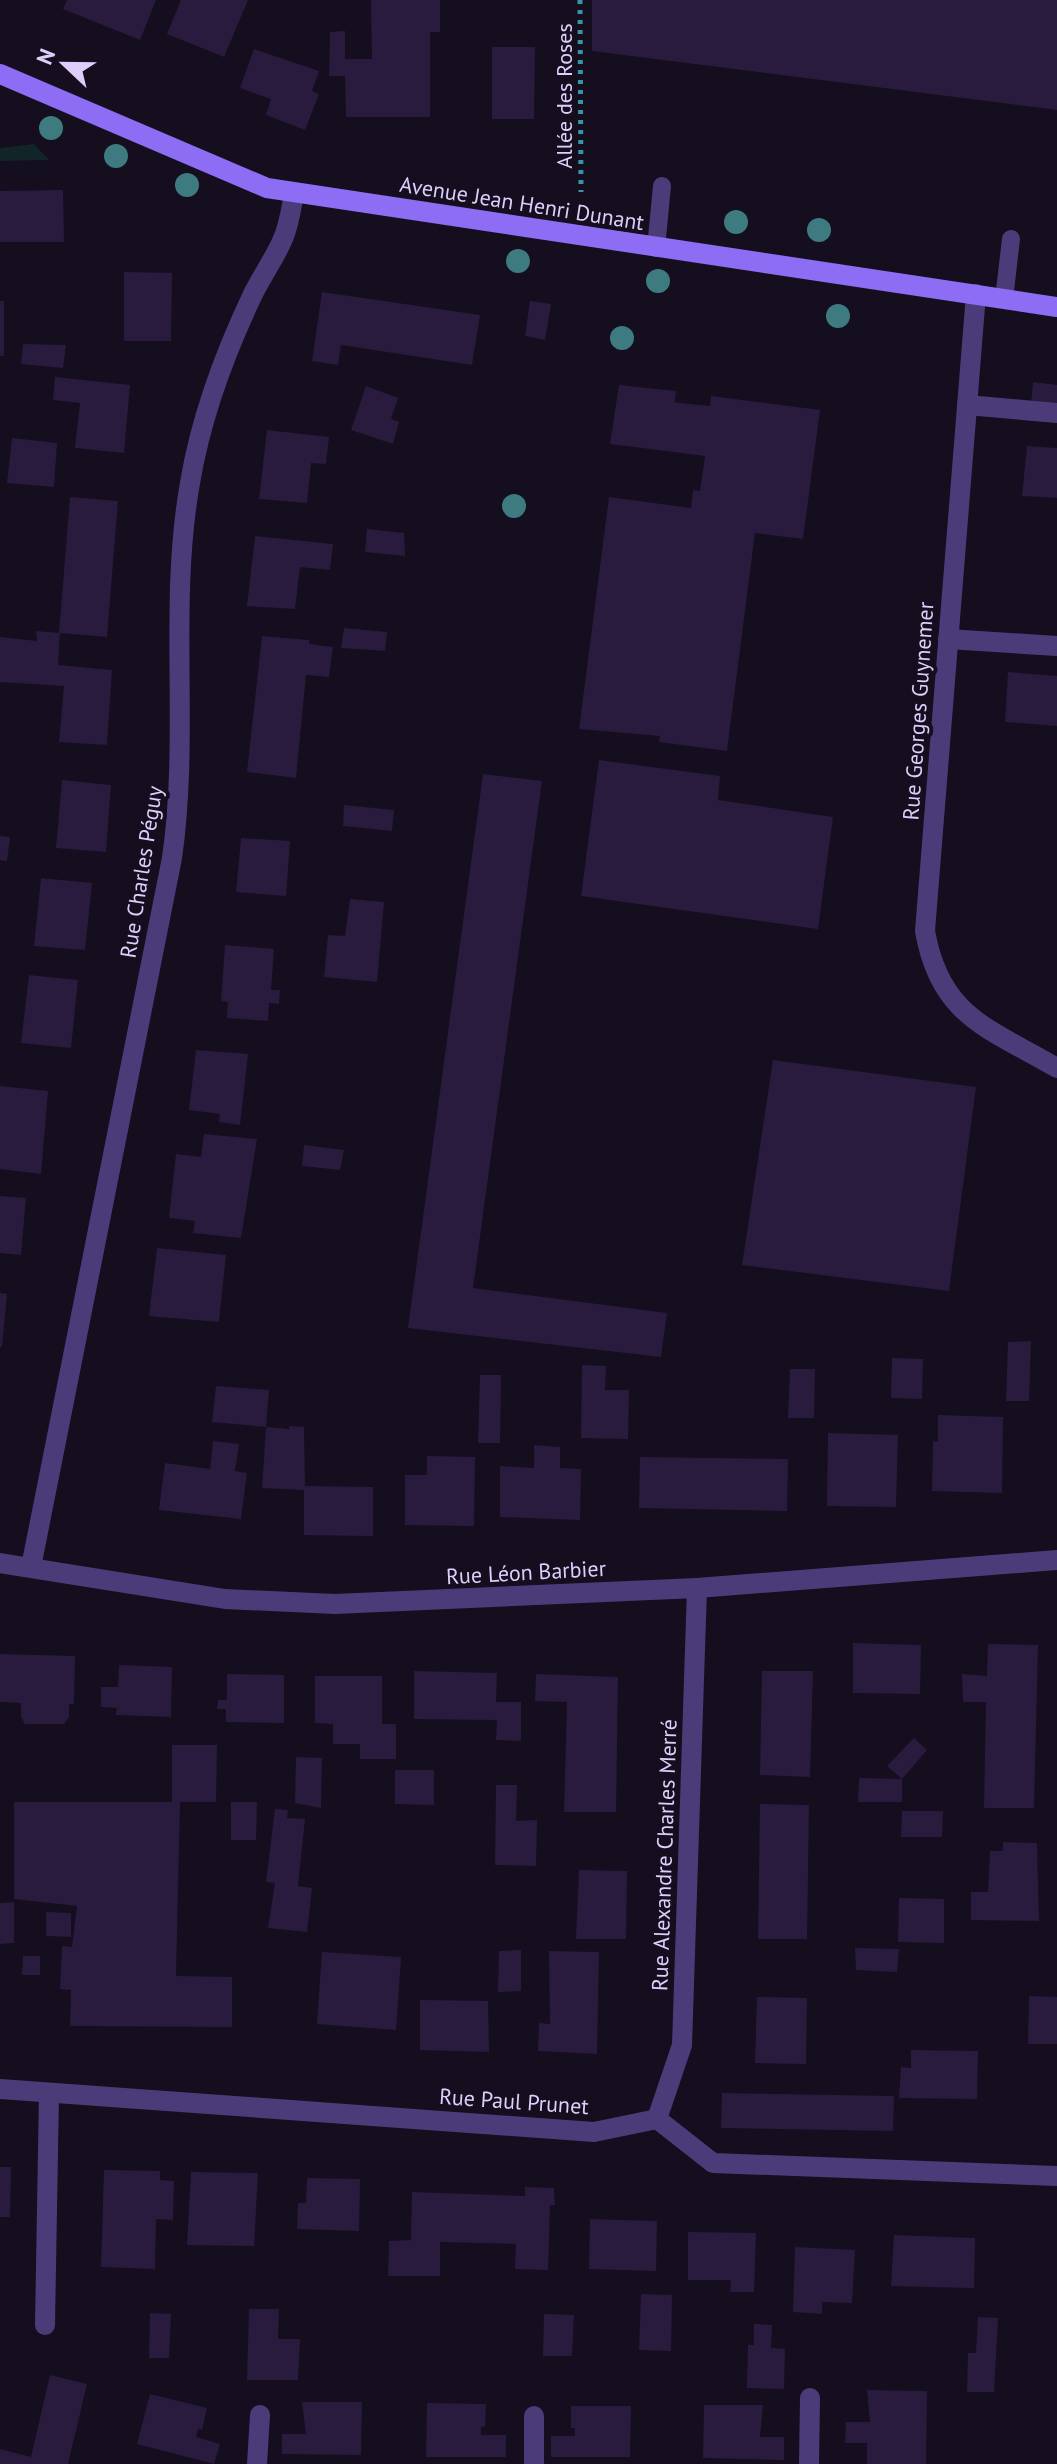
<svg xmlns="http://www.w3.org/2000/svg" width="1057" height="2464" font-family="'PT Sans',sans-serif">
<style>
.green{fill:#112427}
.building{fill:#291b3d}
.lines{fill:none;stroke-linecap:round;stroke-linejoin:round}
.path{stroke:#3796a7;stroke-width:5;stroke-dasharray:4 6;stroke-linecap:butt}
.lane{stroke:#4b3c79;stroke-width:18}
.street{stroke:#4b3c79;stroke-width:20}
.secondary{stroke:#8d6df4;stroke-width:20}
.tree{fill:#3e7b80}
.labels{text-anchor:middle;dominant-baseline:central;stroke-width:8;stroke-linejoin:round;paint-order:stroke}
.street-label{font-size:22px;fill:#ddcefb;stroke:#140e1e}
</style>
<rect width="100%" height="100%" fill="#140e1e"/>
<polygon class="green" points="34,144 49,160 0,161 0,148"/>
<g class="building">
<polygon points="67,0 156,0 140,40 63,9"/>
<polygon points="181,0 248,0 224,57 167,34"/>
<polygon points="371,0 440,0 440,32 430,32 430,117 346,117 345,76 329,76 330,32 345,31 345,59 372,59"/>
<polygon points="592,0 1057,0 1057,110 592,51"/>
<polygon points="492,47 535,47 534,119 492,119"/>
<polygon points="254,49 319,71 312,91 319,94 305,130 266,115 271,99 240,88"/>
<polygon points="63,190 64,242 0,242 0,191"/>
<polygon points="124,272 172,273 171,341 124,341"/>
<polygon points="322,292 480,315 472,365 341,345 338,365 312,361"/>
<rect x="0" y="301" width="4" height="55"/>
<polygon points="530,301 551,304 545,340 525,336"/>
<polygon points="23,344 66,345 63,368 21,364"/>
<polygon points="55,377 130,385 124,453 75,448 80,403 53,400"/>
<polygon points="1033,382 1057,385 1057,407 1031,404"/>
<polygon points="619,385 676,391 675,402 680,403 710,406 711,396 820,410 803,539 755,533 727,751 659,742 660,736 579,729 609,497 691,508 693,490 700,491 705,456 610,444"/>
<polygon points="366,386 398,398 391,419 399,422 393,444 351,430"/>
<polygon points="267,430 329,437 326,464 311,463 307,503 259,499"/>
<polygon points="12,438 57,443 54,487 7,483"/>
<polygon points="1027,446 1057,448 1057,498 1022,496"/>
<polygon points="70,497 118,501 107,637 59,633"/>
<polygon points="367,529 404,533 405,556 365,552"/>
<polygon points="255,536 333,544 330,570 300,567 295,609 247,606"/>
<polygon points="344,628 387,632 385,651 341,648"/>
<polygon points="36,631 60,633 58,665 112,670 107,745 59,742 64,686 0,682 0,637 37,641"/>
<polygon points="262,636 309,640 309,644 333,647 329,677 306,675 296,778 247,772"/>
<polygon points="1008,672 1057,676 1057,726 1005,722"/>
<polygon points="599,760 720,776 718,800 833,817 818,929 581,896"/>
<polygon points="483,774 542,781 473,1288 667,1313 661,1357 408,1328"/>
<polygon points="62,780 111,785 106,852 56,848"/>
<polygon points="344,805 394,810 392,831 343,826"/>
<polygon points="0,836 10,837 7,861 0,860"/>
<polygon points="241,838 290,841 286,896 236,892"/>
<polygon points="41,878 92,883 85,950 34,946"/>
<polygon points="350,899 384,902 377,982 324,977 328,935 345,936"/>
<polygon points="225,945 274,949 271,990 280,990 279,1004 269,1003 268,1021 227,1018 228,1002 221,1001"/>
<polygon points="29,975 78,980 71,1048 21,1043"/>
<polygon points="196,1050 248,1054 240,1125 219,1122 220,1114 189,1110"/>
<polygon points="773,1060 976,1087 949,1291 742,1265"/>
<polygon points="0,1086 48,1091 41,1174 0,1169"/>
<polygon points="204,1134 257,1139 241,1238 193,1233 195,1221 169,1218 176,1154 201,1157"/>
<polygon points="304,1145 344,1150 340,1170 302,1166"/>
<polygon points="0,1196 26,1198 21,1255 0,1253"/>
<polygon points="157,1248 226,1255 219,1322 149,1316"/>
<polygon points="0,1293 7,1294 2,1347 0,1347"/>
<polygon points="1031,1341 1029,1401 1006,1401 1008,1342"/>
<polygon points="892,1358 923,1359 922,1399 891,1398"/>
<polygon points="582,1365 606,1366 605,1390 629,1390 628,1439 581,1438"/>
<polygon points="790,1369 815,1369 814,1418 788,1418"/>
<polygon points="480,1375 501,1375 500,1443 478,1443"/>
<polygon points="216,1386 269,1390 266,1427 212,1422"/>
<polygon points="938,1415 1003,1417 1002,1493 932,1491 933,1441 938,1442"/>
<polygon points="290,1426 304,1427 305,1486 373,1487 373,1536 304,1535 304,1490 262,1488 266,1427 289,1429"/>
<polygon points="828,1433 898,1435 896,1507 827,1506"/>
<polygon points="213,1441 239,1444 235,1471 247,1473 241,1519 159,1510 165,1463 210,1469"/>
<polygon points="534,1445 560,1447 560,1468 581,1469 580,1520 500,1517 500,1466 534,1468"/>
<polygon points="427,1456 475,1457 474,1526 405,1525 405,1475 427,1475"/>
<polygon points="640,1457 788,1459 787,1511 639,1508"/>
<polygon points="853,1643 921,1645 920,1694 853,1693"/>
<polygon points="988,1644 1038,1645 1034,1808 984,1808 986,1702 963,1702 962,1674 987,1676"/>
<polygon points="0,1654 75,1656 74,1704 69,1704 69,1717 64,1724 25,1724 21,1717 21,1703 0,1702"/>
<polygon points="119,1665 172,1667 171,1717 116,1715 117,1708 101,1707 101,1687 118,1687"/>
<polygon points="414,1671 497,1673 496,1702 521,1702 521,1741 496,1740 497,1720 414,1719"/>
<polygon points="762,1671 813,1671 810,1777 760,1775"/>
<polygon points="227,1674 284,1675 284,1723 226,1722 226,1709 217,1709 218,1700 227,1700"/>
<polygon points="536,1674 618,1677 616,1812 564,1812 567,1702 535,1701"/>
<polygon points="315,1676 382,1676 382,1724 396,1724 396,1759 360,1759 360,1744 333,1744 333,1724 315,1723"/>
<polygon points="914,1738 927,1750 902,1779 887,1766"/>
<polygon points="172,1745 217,1745 216,1802 180,1802 176,1976 232,1977 232,2027 70,2026 71,1990 60,1989 62,1946 72,1947 77,1906 14,1899 14,1802 172,1802"/>
<polygon points="296,1757 322,1758 321,1808 295,1803"/>
<polygon points="395,1770 434,1770 434,1805 395,1804"/>
<polygon points="859,1778 902,1779 902,1802 858,1802"/>
<polygon points="496,1785 517,1785 516,1821 537,1820 536,1866 495,1865"/>
<polygon points="231,1802 257,1802 256,1840 231,1840"/>
<polygon points="760,1804 809,1805 807,1939 758,1939"/>
<polygon points="275,1809 288,1810 287,1818 305,1819 298,1886 312,1888 307,1932 268,1928 275,1883 266,1882"/>
<polygon points="902,1811 943,1811 942,1837 901,1837"/>
<polygon points="1003,1842 1037,1843 1039,1921 971,1920 971,1892 988,1892 990,1851 1003,1851"/>
<polygon points="579,1870 627,1871 626,1939 576,1939"/>
<polygon points="899,1898 944,1899 944,1943 898,1942"/>
<polygon points="14,1902 14,1943 0,1944 0,1903"/>
<polygon points="46,1912 71,1913 71,1937 46,1936"/>
<polygon points="855,1948 899,1949 897,1972 856,1970"/>
<polygon points="521,1950 521,1991 498,1992 499,1951"/>
<polygon points="549,1951 599,1952 597,2054 538,2051 539,2023 550,2024"/>
<polygon points="322,1952 401,1957 396,2030 317,2024"/>
<polygon points="23,1956 40,1956 40,1975 22,1975"/>
<polygon points="1029,1996 1057,1997 1057,2044 1028,2044"/>
<polygon points="757,1997 807,1998 806,2064 755,2063"/>
<polygon points="420,2000 488,2001 489,2052 420,2050"/>
<polygon points="911,2050 978,2051 977,2099 899,2098 901,2067 911,2068"/>
<polygon points="722,2093 894,2096 893,2131 721,2128"/>
<polygon points="0,2167 11,2167 10,2217 0,2217"/>
<polygon points="104,2170 160,2171 160,2180 174,2181 173,2220 156,2219 155,2269 101,2267"/>
<polygon points="191,2172 258,2173 254,2246 187,2245"/>
<polygon points="307,2178 360,2179 359,2231 297,2229 298,2203 306,2203"/>
<polygon points="525,2187 554,2188 555,2205 550,2205 548,2270 515,2269 516,2244 440,2242 440,2276 388,2276 389,2241 411,2240 412,2192 525,2196"/>
<polygon points="590,2219 657,2221 656,2271 589,2269"/>
<polygon points="688,2232 756,2233 754,2292 730,2292 731,2280 688,2280"/>
<polygon points="894,2235 975,2238 974,2288 891,2286"/>
<polygon points="795,2247 855,2250 852,2303 822,2302 822,2314 793,2312"/>
<polygon points="641,2294 672,2295 671,2351 639,2350"/>
<polygon points="249,2309 279,2309 278,2339 300,2339 298,2380 247,2380"/>
<polygon points="150,2313 171,2314 169,2358 149,2358"/>
<polygon points="544,2314 574,2315 572,2356 543,2356"/>
<polygon points="978,2317 998,2318 994,2392 967,2392 968,2353 976,2353"/>
<polygon points="754,2324 772,2325 771,2348 785,2349 784,2389 747,2388 748,2345 754,2345"/>
<polygon points="50,2375 87,2384 68,2464 0,2464 0,2449 31,2457"/>
<polygon points="867,2390 927,2391 926,2464 867,2464 867,2443 845,2443 846,2422 870,2422"/>
<polygon points="150,2394 207,2408 202,2430 198,2429 196,2437 220,2444 214,2464 137,2444"/>
<polygon points="302,2402 362,2402 361,2455 282,2454 282,2434 306,2434"/>
<polygon points="427,2403 486,2404 485,2427 481,2426 481,2435 506,2435 506,2457 426,2457"/>
<polygon points="704,2405 763,2405 760,2437 784,2437 784,2460 703,2458"/>
<polygon points="571,2406 631,2406 630,2457 551,2457 551,2436 575,2436 575,2428 571,2428"/>
</g>
<g class="lines">
<polyline class="path" points="580,0 581,192"/>
<g class="lane">
<polyline points="656,248 662,186"/>
<polyline points="1004,299 1011,239"/>
</g>
<g class="street">
<path d="M976 294 925 931C940 1017 989 1028 1057 1068"/>
<polyline points="967,405 1057,413"/>
<polyline points="948,639 1057,646"/>
<polyline points="0,1563 225,1599 335,1604 697,1588 1057,1560"/>
<path d="M31 1567 172 858C190 733 168 606 190 483 201 416 224 355 253 294 262 276 274 259 282 241 289 227 291 209 294 194"/>
<polyline points="0,2089 594,2132 657,2119 713,2163 1057,2176"/>
<polyline points="657,2119 682,2045 697,1588"/>
<polyline points="45,2325 49,2093"/>
<polyline points="257,2464 260,2415"/>
<polyline points="534,2464 534,2416"/>
<polyline points="809,2464 810,2398"/>
</g>
<polyline class="secondary" points="0,74 267,188 1057,307"/>
</g>
<g class="tree">
<circle cx="51" cy="128" r="12"/>
<circle cx="116" cy="156" r="12"/>
<circle cx="187" cy="185" r="12"/>
<circle cx="736" cy="222" r="12"/>
<circle cx="819" cy="230" r="12"/>
<circle cx="518" cy="261" r="12"/>
<circle cx="658" cy="281" r="12"/>
<circle cx="838" cy="316" r="12"/>
<circle cx="622" cy="338" r="12"/>
<circle cx="514" cy="506" r="12"/>
</g>
<g class="labels">
<g class="street-label">
<text transform="translate(564 96) rotate(-90)">Allée des Roses</text>
<text transform="translate(522 203) rotate(9)">Avenue Jean Henri Dunant</text>
<text transform="translate(918 711) rotate(-86)">Rue Georges Guynemer</text>
<text transform="translate(141 872) rotate(-81)">Rue Charles Péguy</text>
<text transform="translate(526 1572) rotate(-3)">Rue Léon Barbier</text>
<text transform="translate(664 1855) rotate(-88)">Rue Alexandre Charles Merré</text>
<text transform="translate(514 2101) rotate(4)">Rue Paul Prunet</text>
</g>
</g>
<g transform="translate(64 64) rotate(292)" stroke="#140e1e" stroke-width="6" paint-order="stroke">
<path d="M0-6L14 30L0 20L-14 30Z" fill="#ddcefb"/>
<text y="-12" font-size="22" font-weight="bold" text-anchor="middle" fill="#ddcefb">N</text>
</g>
</svg>
